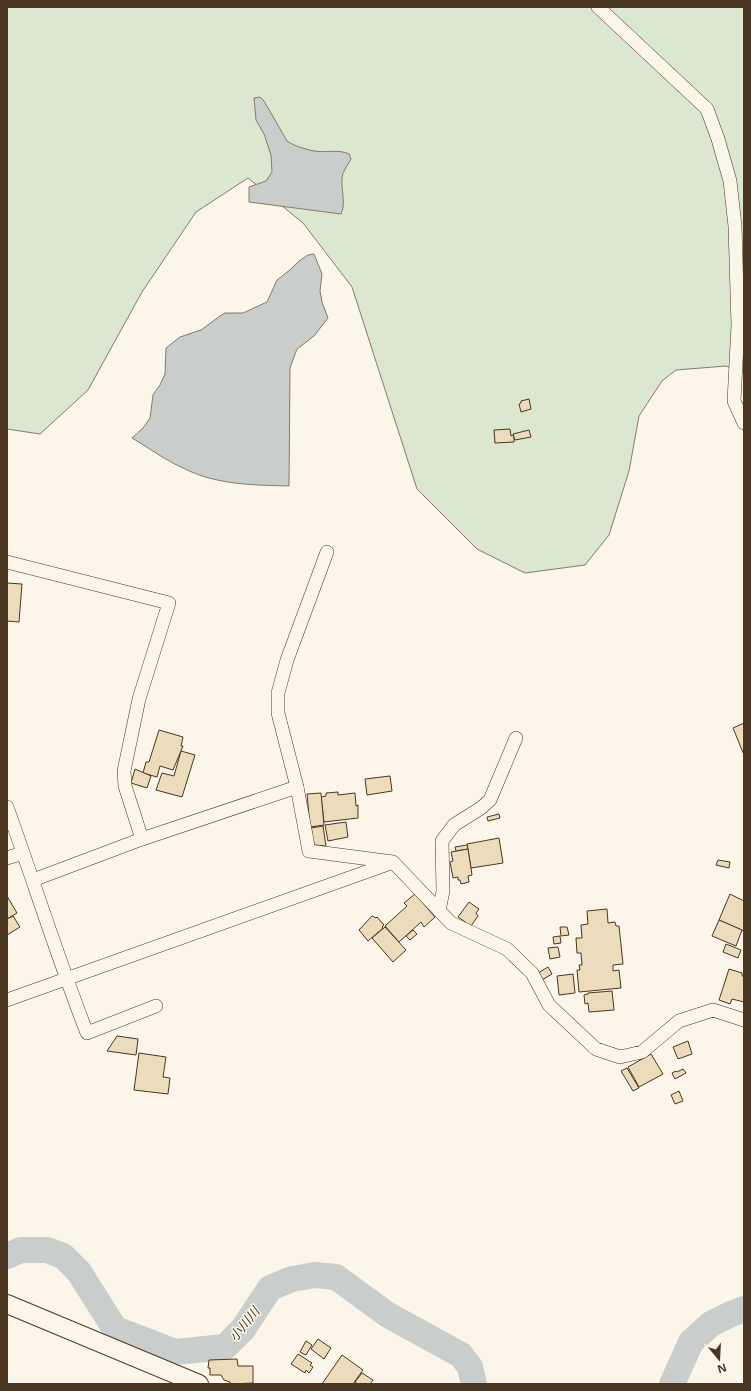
<svg xmlns="http://www.w3.org/2000/svg" width="751" height="1391" font-family="'Noto Sans','Noto Sans JP',sans-serif">
<style>
.green{fill:#dce7d0;stroke:#887966}
.water{fill:#c9cecd;stroke:#887966}
.lines{fill:none;stroke-linecap:round;stroke-linejoin:round}
.river{stroke:#c9cecd;stroke-width:26}
.building{fill:#ecdcbc;stroke:#4a3520}
.street-casing{stroke:#4a3520;stroke-width:14}
.secondary-casing{stroke:#4a3520;stroke-width:20}
.street{stroke:#fbf6e9;stroke-width:13}
.secondary{stroke:#fbf6e9;stroke-width:18}
.labels{text-anchor:middle;dominant-baseline:central;stroke-width:3;stroke-linejoin:round;paint-order:stroke}
.water-label{font-size:13px;font-style:italic;fill:#4a3520;stroke:#fbf6e9}
</style>
<rect width="100%" height="100%" fill="#fbf6e9"/>
<polygon class="green" points="7,7 744,7 744,372 726,366 676,370 662,381 639,416 629,471 609,535 585,565 525,573 477,549 417,489 352,287 303,223 248,178 196,212 142,292 88,390 40,434 7,429"/>
<g class="water">
<path d="M260 97 264 101 287 141C294 146 305 149 314 151 326 153 339 149 349 154L351 159C348 164 345 169 343 173 339 187 347 201 341 214L249 202V187L266 181 272 172 271 155 264 134 256 120 254 98Z"/>
<path d="M314 254 322 274 320 291 322 302 328 318 314 336 297 349 290 368 289 486C253 485 216 485 183 468 165 460 149 448 132 438L143 428 150 418 153 395 160 385 165 374 166 348 180 337 201 330 220 316 225 313H243L267 302 277 280 291 269 299 261 308 255Z"/>
</g>
<g class="lines">
<g class="river">
<polyline points="7,1256 21,1250 47,1250 63,1256 79,1272 115,1329 175,1352 225,1347 243,1329 270,1288 292,1279 315,1275 336,1277 388,1315 461,1355 470,1367 474,1384"/>
<polyline points="672,1384 691,1342 711,1324 731,1314 744,1309"/>
</g>
</g>
<g class="building">
<polygon points="529,399 531,409 521,412 519,404 521,403 521,401"/>
<polygon points="510,429 511,436 514,435 514,442 495,443 494,430"/>
<polygon points="529,430 531,437 515,440 513,434"/>
<polygon points="7,583 22,584 19,622 7,621"/>
<polygon points="744,723 744,755 733,728"/>
<polygon points="159,730 183,737 181,746 183,746 173,770 160,766 157,777 143,773 146,762 149,762"/>
<polygon points="181,751 195,755 182,797 156,790 162,773 174,776"/>
<polygon points="135,769 151,776 147,788 131,783"/>
<polygon points="390,776 392,791 367,795 365,779"/>
<polygon points="338,792 338,795 355,793 356,806 358,805 358,818 324,822 321,797 326,796 326,793"/>
<polygon points="321,793 324,825 310,827 307,794"/>
<polygon points="499,814 500,818 488,821 487,817"/>
<polygon points="346,822 348,837 328,841 325,825"/>
<polygon points="323,826 326,846 314,845 311,828"/>
<polygon points="499,838 503,863 471,868 467,844"/>
<polygon points="467,845 468,849 456,851 455,847"/>
<polygon points="468,849 472,875 468,876 469,882 461,884 460,880 458,880 458,877 453,878 450,862 453,861 451,852"/>
<polygon points="718,860 730,862 729,868 716,865"/>
<polygon points="415,894 435,917 424,927 421,922 399,942 385,926 407,906 404,903"/>
<polygon points="730,894 744,901 744,931 719,920"/>
<polygon points="7,896 17,913 7,919"/>
<polygon points="469,902 479,909 476,913 478,916 471,926 458,917"/>
<polygon points="607,909 608,923 615,922 616,926 619,926 623,964 613,965 613,971 619,970 621,988 579,992 577,970 580,970 579,965 582,965 581,953 577,953 576,938 582,938 581,925 588,924 587,911"/>
<polygon points="13,916 20,927 7,935 7,919"/>
<polygon points="372,916 376,918 377,917 384,925 382,927 383,928 368,941 359,930"/>
<polygon points="719,920 742,930 736,946 712,936"/>
<polygon points="385,927 406,950 393,962 372,938"/>
<polygon points="560,927 567,927 569,935 561,936"/>
<polygon points="413,930 417,934 410,940 406,936"/>
<polygon points="560,936 561,943 554,944 553,937"/>
<polygon points="726,944 741,950 738,958 723,952"/>
<polygon points="558,947 560,957 550,959 548,948"/>
<polygon points="548,967 552,974 542,980 538,973"/>
<polygon points="729,969 742,973 742,975 744,978 744,1002 732,999 730,1004 719,1000"/>
<polygon points="573,974 575,993 559,995 557,976"/>
<polygon points="612,991 614,1010 589,1012 588,1003 585,1004 584,995 588,994 588,993"/>
<polygon points="117,1036 138,1039 136,1055 107,1051"/>
<polygon points="688,1041 692,1054 678,1059 673,1047"/>
<polygon points="139,1053 166,1057 163,1077 170,1078 168,1094 134,1090"/>
<polygon points="651,1054 663,1074 639,1087 628,1067"/>
<polygon points="627,1068 639,1088 633,1091 621,1071"/>
<polygon points="683,1069 686,1073 675,1079 672,1073 676,1071 677,1072"/>
<polygon points="679,1091 683,1101 675,1104 671,1095"/>
<polygon points="318,1339 331,1348 324,1359 311,1349"/>
<polygon points="306,1341 312,1345 306,1355 300,1352"/>
<polygon points="298,1354 312,1363 310,1365 313,1367 309,1373 306,1370 305,1373 291,1364"/>
<polygon points="342,1355 363,1370 353,1384 322,1384"/>
<polygon points="237,1359 238,1366 253,1366 253,1383 231,1384 230,1382 224,1380 221,1375 210,1375 210,1368 208,1368 209,1360"/>
<polygon points="362,1373 373,1380 370,1384 358,1384 355,1382"/>
</g>
<g class="lines">
<defs>
<g id="street">
<polyline points="598,7 707,109 718,139 730,181 735,226 738,325 734,401 744,423"/>
<polyline points="327,552 287,660 278,693 278,713 297,787 309,851 393,862 451,923 507,949 532,973 549,1005 596,1049 620,1057 642,1052 679,1021 713,1010 744,1020"/>
<polyline points="7,562 169,603 139,699 124,771 125,786 142,839"/>
<path d="M7 807C34 882 58 959 87 1033L156 1006"/>
<polyline points="7,858 23,853"/>
<polyline points="33,880 142,839 297,787"/>
<polyline points="439,911 443,891 442,841 454,825 481,808 490,800 516,738"/>
<polyline points="7,1000 391,863"/>
</g>
<polyline id="secondary" points="7,1304 199,1384"/>
</defs>
<use href="#street" class="street-casing"/>
<use href="#secondary" class="secondary-casing"/>
<use href="#street" class="street"/>
<use href="#secondary" class="secondary"/>
</g>
<g class="labels">
<g class="water-label">
<text transform="translate(244 1324) rotate(-51)">小川川</text>
</g>
</g>
<rect width="751" height="1391" fill="none" stroke="#4a3520" stroke-width="16"/>
<g transform="translate(719 1359) rotate(162)" stroke="#fbf6e9" stroke-width="3" paint-order="stroke">
<path d="M0-3L7 15L0 10L-7 15Z" fill="#4a3520"/>
<text y="-6" font-size="11" font-weight="bold" text-anchor="middle" fill="#4a3520">N</text>
</g>
</svg>
